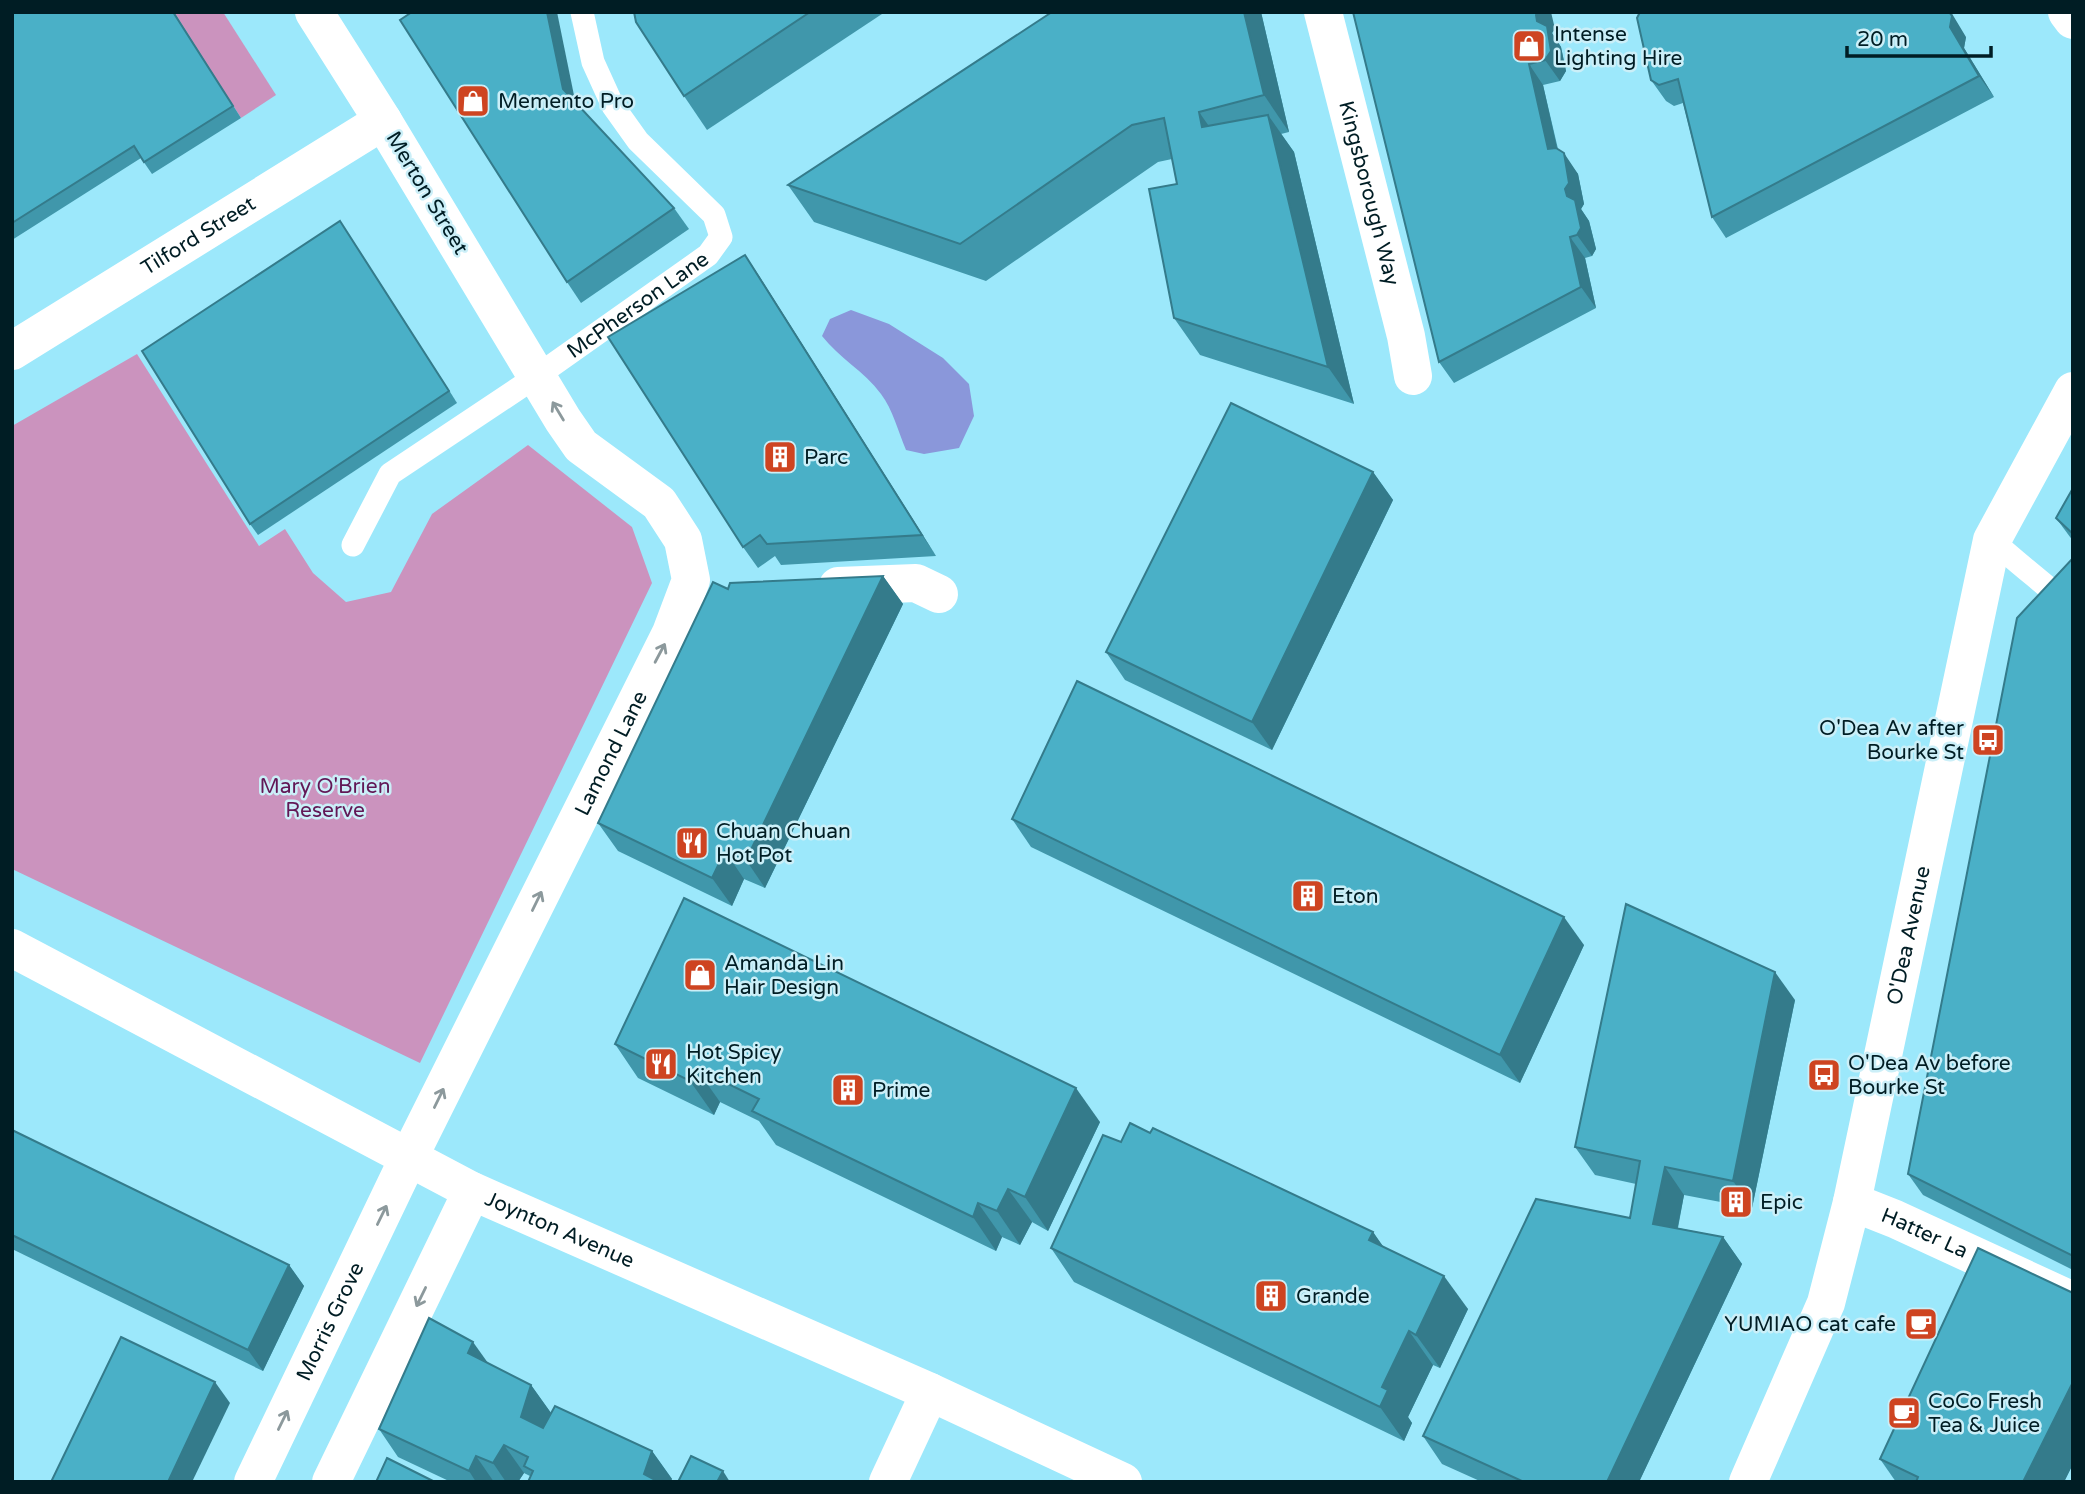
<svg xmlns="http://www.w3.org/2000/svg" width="2085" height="1494" font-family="'Varela Round',sans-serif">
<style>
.green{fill:#cb93be}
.water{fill:#8a97da}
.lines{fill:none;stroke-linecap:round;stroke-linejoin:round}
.lane{stroke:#fff;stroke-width:23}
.street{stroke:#fff;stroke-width:38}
.secondary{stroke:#fff;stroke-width:38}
.wall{fill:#4097ab}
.shaded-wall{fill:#347b8b}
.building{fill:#4ab0c7;stroke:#347b8b;stroke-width:2}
.oneway{stroke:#8c999c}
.labels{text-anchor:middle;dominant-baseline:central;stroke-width:5;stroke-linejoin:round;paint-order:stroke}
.poi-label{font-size:21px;fill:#001d24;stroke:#cbeff8;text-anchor:start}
.street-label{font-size:21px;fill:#001d24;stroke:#cbeff8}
.park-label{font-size:21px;fill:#621856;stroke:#cbeff8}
</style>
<rect width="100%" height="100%" fill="#9ce8fb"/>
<g class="green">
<polygon points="174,12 223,12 276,95 241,118"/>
<polygon points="137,354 259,546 285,529 313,573 346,602 391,592 432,514 528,445 632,527 652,583 420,1063 12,869 12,426"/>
</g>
<path class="water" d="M851 310 889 324 943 358 969 384 974 416 959 448 924 454 906 450C898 431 893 410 881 394 864 371 839 358 822 336L830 319Z"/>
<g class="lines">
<g class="lane">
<path d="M1992 540C2016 562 2041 581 2066 603"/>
<path id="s1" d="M353 545 390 474 537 376 708 255 721 237 714 215 638 141 613 106 593 62 582 12"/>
</g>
<g class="street">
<path id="s2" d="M1323 12 1406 336 1413 376"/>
<path id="s3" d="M12 351 383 121"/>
<polyline points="838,586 916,583 939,594"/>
<path id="s4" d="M1852 1202 1895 1219 2073 1301"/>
<path id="s5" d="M253 1482 408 1159 671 633 691 580 683 540 659 503 581 446 563 420 383 121 314 12"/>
<polyline points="331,1482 472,1191"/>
<polyline points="888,1482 930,1392"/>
</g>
<g class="secondary">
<polyline points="2067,12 2073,20"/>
<path id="s6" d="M12 948 472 1191 930 1392 1123 1482"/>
<path id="s7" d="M1748 1482 1826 1303 1852 1202 1992 540 2073 391"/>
</g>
</g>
<g class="wall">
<polygon points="12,12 174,12 241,118 152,174 141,158 12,240"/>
<polygon points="634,12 885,12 707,130 684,96"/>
<polygon points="1052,12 1261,12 1289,132 1281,134 1294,152 1354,404 1200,355 1174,318 1177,184 1172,159 1158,162 986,281 814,222 788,185"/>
<polygon points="1353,12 1555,29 1552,33 1561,47 1566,71 1560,81 1543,85 1558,149 1578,174 1584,204 1581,209 1589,221 1596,249 1592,256 1585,258 1596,308 1454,383 1439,362"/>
<polygon points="1966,37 1964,48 1994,97 1726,238 1712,217 1683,103 1674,106 1666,101 1651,80"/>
<polygon points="576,104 674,208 689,229 581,303 567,282"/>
<polygon points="340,221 457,403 258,535 250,524"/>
<polygon points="745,255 759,276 936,556 781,565 775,556 758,568 743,547"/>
<polygon points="1373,472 1393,500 1272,750 1125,680 1106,652"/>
<polygon points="2073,488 2073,541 2056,518"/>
<polygon points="2073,558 2073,1270 1923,1195 1908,1174"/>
<polygon points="883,576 903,604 765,888 744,879 732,906 618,851 598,823 728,589"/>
<polygon points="1012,819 1584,945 1520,1083 1031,847"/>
<polygon points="1795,1000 1752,1208 1684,1195 1678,1228 1723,1237 1742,1264 1639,1482 1482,1482 1442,1464 1423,1436 1630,1218 1636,1184 1595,1175 1575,1147"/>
<polygon points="615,1044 1100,1122 1048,1231 1032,1222 1020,1245 1002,1237 996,1251 776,1145 759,1121 720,1102 714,1115 638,1078"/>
<polygon points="12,1130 289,1265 304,1286 263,1371 12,1249"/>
<polygon points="1121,1142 1373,1232 1383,1247 1468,1309 1440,1368 1433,1365 1408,1417 1412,1423 1404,1441 1074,1282 1051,1248"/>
<polygon points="2073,1293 2073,1464 2064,1482 1896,1482 1880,1459"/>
<polygon points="489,1364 531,1385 551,1413 652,1451 672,1479 530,1476 524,1473 518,1482 451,1482 398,1457 379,1429"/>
</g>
<g class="shaded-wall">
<polygon points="547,12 557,12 577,110 563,89"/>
<polygon points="1244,12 1261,12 1289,132 1264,95"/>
<polygon points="1538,12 1551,12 1555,29 1552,33 1561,47 1566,71 1560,81 1545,60 1537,21 1536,15"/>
<polygon points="1949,12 1951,12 1966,37 1964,48 1994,97 1979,76 1950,27"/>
<polygon points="1529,64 1543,85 1562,170 1548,149"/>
<polygon points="1199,112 1225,149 1202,127"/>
<polygon points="1268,115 1294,152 1354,404 1328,367"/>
<polygon points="1564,153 1578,174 1584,204 1581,209 1589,221 1596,249 1592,256 1577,235 1565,189"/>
<polygon points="340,221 348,233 457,403 449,391"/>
<polygon points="1570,237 1585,258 1596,308 1581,287"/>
<polygon points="745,255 759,276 936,556 922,535"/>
<polygon points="1373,472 1393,500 1272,750 1252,722"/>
<polygon points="883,576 903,604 765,888 746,860"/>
<polygon points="725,851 744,879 732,906 712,878"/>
<polygon points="1564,917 1584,945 1520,1083 1500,1055"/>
<polygon points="1775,972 1795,1000 1752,1208 1733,1181"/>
<polygon points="696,1068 720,1102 714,1115 690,1081"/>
<polygon points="1076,1088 1100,1122 1048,1231 1025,1197"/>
<polygon points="1665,1167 1684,1195 1673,1251 1653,1224"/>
<polygon points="1008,1189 1032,1222 1020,1245 997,1211"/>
<polygon points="978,1203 1002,1237 996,1251 973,1217"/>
<polygon points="1373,1232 1397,1266 1369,1240"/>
<polygon points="1723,1237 1742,1264 1639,1482 1607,1482"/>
<polygon points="289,1265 304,1286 263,1371 248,1350"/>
<polygon points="1444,1276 1468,1309 1440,1368 1416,1335"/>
<polygon points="1409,1331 1433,1365 1408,1417 1412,1423 1404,1441 1380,1407 1382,1387"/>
<polygon points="473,1342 493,1370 468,1353"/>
<polygon points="215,1382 230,1403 192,1482 168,1482"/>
<polygon points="2073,1382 2073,1464 2064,1482 2023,1482"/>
<polygon points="531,1385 551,1413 541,1445 521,1417"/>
<polygon points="504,1445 524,1473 518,1482 506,1482 493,1463"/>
<polygon points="652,1451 672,1479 671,1482 650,1482 644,1474"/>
<polygon points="476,1456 494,1482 476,1482 469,1471"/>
<polygon points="723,1471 730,1482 717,1482"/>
</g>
<g class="building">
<polygon points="12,12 173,12 233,106 144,162 134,146 12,223"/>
<polygon points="412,12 547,12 563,89 674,208 567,282 400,20"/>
<polygon points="634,12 810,12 684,96 636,22"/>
<polygon points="1052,12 1244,12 1264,95 1199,112 1202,127 1268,115 1328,367 1174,318 1149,189 1177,184 1164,118 1132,125 960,244 788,185"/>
<polygon points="1353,12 1538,12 1536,15 1537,21 1547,26 1551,51 1545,60 1529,64 1548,149 1556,148 1564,153 1569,183 1565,189 1567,196 1575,200 1581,228 1577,235 1570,237 1581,287 1439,362"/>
<polygon points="1640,12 1949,12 1952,16 1950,27 1979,76 1712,217 1678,79 1659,85 1651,80 1637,18"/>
<polygon points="340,221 449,391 250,524 142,351"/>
<polygon points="745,255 922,535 767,544 760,535 743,547 608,337"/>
<polygon points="1231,403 1373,472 1252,722 1106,652"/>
<polygon points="2073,488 2073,534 2056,518"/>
<polygon points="2073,558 2073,1256 1908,1174 2017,618"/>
<polygon points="883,576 746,860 725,851 712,878 598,823 713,582 728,589 730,583"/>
<polygon points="1077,681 1564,917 1500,1055 1012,819"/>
<polygon points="684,898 1076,1088 1025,1197 1008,1189 997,1211 978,1203 973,1217 752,1111 759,1099 696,1068 690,1081 615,1044"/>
<polygon points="1626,904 1775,972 1733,1181 1665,1167 1653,1224 1723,1237 1607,1482 1524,1482 1423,1436 1536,1199 1630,1218 1640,1161 1575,1147"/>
<polygon points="1130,1123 1150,1133 1153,1128 1373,1232 1369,1240 1444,1276 1416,1335 1409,1331 1382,1387 1388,1390 1380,1407 1051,1248 1103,1135 1121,1142"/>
<polygon points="12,1130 289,1265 248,1350 12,1235"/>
<polygon points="1978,1248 2073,1293 2073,1382 2023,1482 1916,1482 1918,1477 1880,1459"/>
<polygon points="429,1318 473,1342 468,1353 531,1385 521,1417 543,1428 555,1406 652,1451 644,1474 659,1482 528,1482 533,1471 524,1466 528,1457 504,1445 493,1463 476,1456 469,1471 379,1429"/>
<polygon points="121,1337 215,1382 168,1482 51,1482"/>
<polygon points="691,1456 723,1471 717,1482 678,1482"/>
<polygon points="387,1458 435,1482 376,1482"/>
</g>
<defs><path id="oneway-shaft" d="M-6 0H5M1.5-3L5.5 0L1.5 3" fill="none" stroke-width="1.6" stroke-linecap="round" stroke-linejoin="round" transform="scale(1.75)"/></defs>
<g class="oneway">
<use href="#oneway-shaft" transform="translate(558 411) rotate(-121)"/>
<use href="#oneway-shaft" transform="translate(660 653) rotate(-62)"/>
<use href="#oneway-shaft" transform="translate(537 901) rotate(-64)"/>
<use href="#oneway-shaft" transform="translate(439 1098) rotate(-64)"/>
<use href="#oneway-shaft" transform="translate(382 1215) rotate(-64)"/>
<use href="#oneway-shaft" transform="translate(421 1297) rotate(116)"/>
<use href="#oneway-shaft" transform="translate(283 1420) rotate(-64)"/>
</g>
<defs>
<symbol id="shop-square" viewBox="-11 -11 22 22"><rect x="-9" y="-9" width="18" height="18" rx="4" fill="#ce4421" stroke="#cbeff8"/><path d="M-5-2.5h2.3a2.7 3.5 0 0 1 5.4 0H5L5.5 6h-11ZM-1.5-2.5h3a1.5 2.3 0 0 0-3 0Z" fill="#fff"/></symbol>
<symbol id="building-square" viewBox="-11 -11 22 22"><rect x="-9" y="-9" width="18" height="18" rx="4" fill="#ce4421" stroke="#cbeff8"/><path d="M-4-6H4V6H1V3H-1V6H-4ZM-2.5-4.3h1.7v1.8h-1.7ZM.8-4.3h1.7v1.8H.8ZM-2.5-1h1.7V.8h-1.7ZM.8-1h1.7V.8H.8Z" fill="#fff"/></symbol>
<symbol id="bus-square" viewBox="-11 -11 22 22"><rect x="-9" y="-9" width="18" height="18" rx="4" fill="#ce4421" stroke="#cbeff8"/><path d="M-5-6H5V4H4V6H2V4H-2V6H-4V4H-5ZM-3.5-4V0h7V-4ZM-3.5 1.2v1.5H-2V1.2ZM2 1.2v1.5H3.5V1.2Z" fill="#fff"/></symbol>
<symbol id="restaurant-square" viewBox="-11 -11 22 22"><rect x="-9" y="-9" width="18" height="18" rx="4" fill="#ce4421" stroke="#cbeff8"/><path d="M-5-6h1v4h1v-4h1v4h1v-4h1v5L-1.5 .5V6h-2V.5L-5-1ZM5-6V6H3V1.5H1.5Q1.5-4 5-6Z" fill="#fff"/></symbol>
<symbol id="cafe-square" viewBox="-11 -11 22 22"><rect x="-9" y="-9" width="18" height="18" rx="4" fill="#ce4421" stroke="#cbeff8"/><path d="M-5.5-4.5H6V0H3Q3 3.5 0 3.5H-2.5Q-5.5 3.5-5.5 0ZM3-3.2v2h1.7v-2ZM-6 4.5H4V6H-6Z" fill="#fff"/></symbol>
</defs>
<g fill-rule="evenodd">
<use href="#shop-square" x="1510" y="27" width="38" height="38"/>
<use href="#shop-square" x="454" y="82" width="38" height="38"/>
<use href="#building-square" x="761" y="438" width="38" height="38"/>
<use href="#bus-square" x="1969" y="721" width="38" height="38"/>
<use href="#restaurant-square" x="673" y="824" width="38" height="38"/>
<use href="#building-square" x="1289" y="877" width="38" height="38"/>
<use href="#shop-square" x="681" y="956" width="38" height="38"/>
<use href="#restaurant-square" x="642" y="1045" width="38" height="38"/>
<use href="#bus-square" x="1805" y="1056" width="38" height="38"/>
<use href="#building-square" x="829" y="1071" width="38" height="38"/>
<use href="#building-square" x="1717" y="1183" width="38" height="38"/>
<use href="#building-square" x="1252" y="1277" width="38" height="38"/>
<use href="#cafe-square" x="1902" y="1305" width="38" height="38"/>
<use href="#cafe-square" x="1885" y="1394" width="38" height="38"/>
</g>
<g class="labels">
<g class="poi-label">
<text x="1554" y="34">Intense<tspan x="1554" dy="24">Lighting Hire</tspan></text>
<text x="498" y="101">Memento Pro</text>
<text x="804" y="457">Parc</text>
<text x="1964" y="728" text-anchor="end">O'Dea Av after<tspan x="1964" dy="24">Bourke St</tspan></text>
<text x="716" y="831">Chuan Chuan<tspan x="716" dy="24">Hot Pot</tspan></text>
<text x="1332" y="896">Eton</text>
<text x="724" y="963">Amanda Lin<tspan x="724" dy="24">Hair Design</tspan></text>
<text x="686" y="1052">Hot Spicy<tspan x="686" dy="24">Kitchen</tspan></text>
<text x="1848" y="1063">O'Dea Av before<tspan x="1848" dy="24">Bourke St</tspan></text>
<text x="872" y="1090">Prime</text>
<text x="1760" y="1202">Epic</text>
<text x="1296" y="1296">Grande</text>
<text x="1896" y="1324" text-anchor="end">YUMIAO cat cafe</text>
<text x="1928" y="1401">CoCo Fresh<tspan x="1928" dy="24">Tea &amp; Juice</tspan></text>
</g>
<g class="street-label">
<text transform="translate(427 193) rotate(59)">Merton Street</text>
<text stroke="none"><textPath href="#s2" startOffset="187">Kingsborough Way</textPath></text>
<text stroke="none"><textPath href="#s3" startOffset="219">Tilford Street</textPath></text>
<text stroke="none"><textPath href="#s1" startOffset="380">McPherson Lane</textPath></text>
<text stroke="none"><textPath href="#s5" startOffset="812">Lamond Lane</textPath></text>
<text stroke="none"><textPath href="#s7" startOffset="572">O'Dea Avenue</textPath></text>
<text stroke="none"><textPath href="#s6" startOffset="616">Joynton Avenue</textPath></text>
<text stroke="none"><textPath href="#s4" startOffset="79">Hatter La</textPath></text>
<text stroke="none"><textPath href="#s5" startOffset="178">Morris Grove</textPath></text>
</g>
<g class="park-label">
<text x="325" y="786">Mary O'Brien<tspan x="325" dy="24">Reserve</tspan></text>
</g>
</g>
<rect width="2085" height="1494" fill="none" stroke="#001d24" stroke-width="28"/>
<path d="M1847 46v10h144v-10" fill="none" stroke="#001d24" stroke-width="3.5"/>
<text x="1857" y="46" font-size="21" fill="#001d24" stroke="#cbeff8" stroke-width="5" paint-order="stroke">20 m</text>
</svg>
